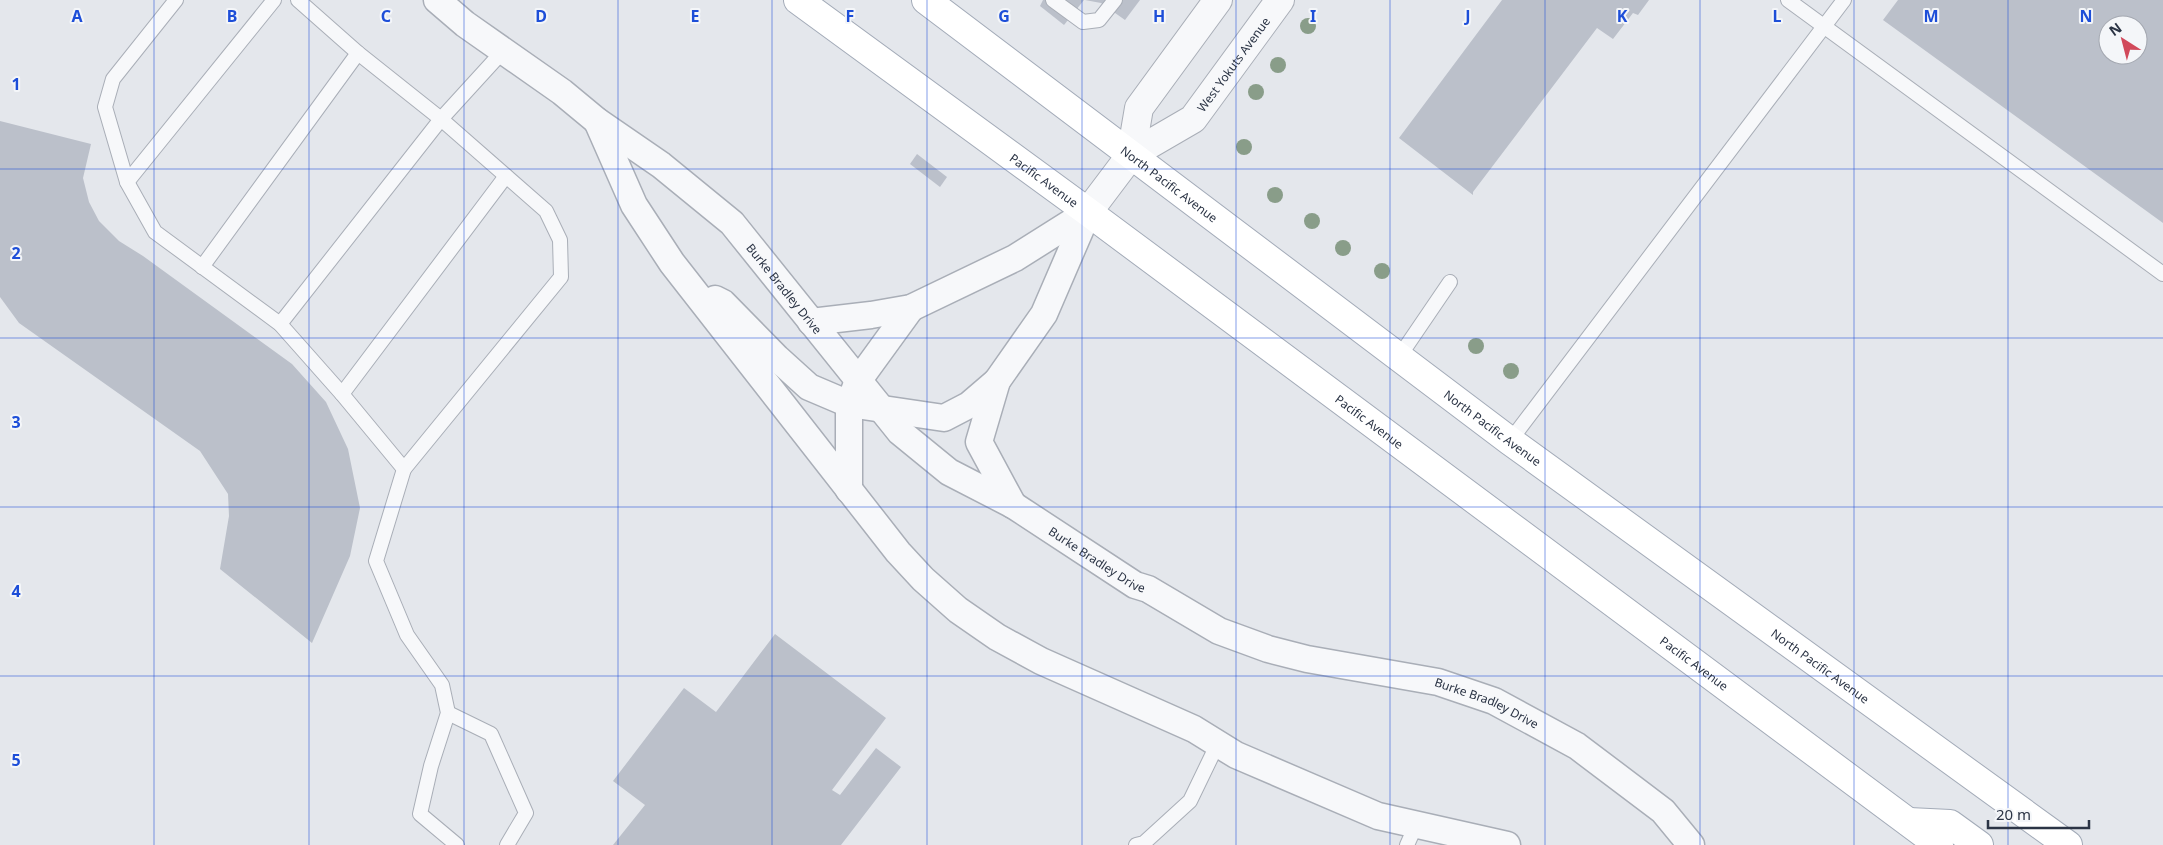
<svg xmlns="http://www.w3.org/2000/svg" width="2163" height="845" font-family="'Noto Sans',sans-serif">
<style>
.building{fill:#bbc0ca;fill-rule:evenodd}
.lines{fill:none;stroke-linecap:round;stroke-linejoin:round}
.service-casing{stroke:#a9aeb7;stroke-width:16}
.minor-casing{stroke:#a9aeb7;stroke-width:29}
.tertiary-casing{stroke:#a9aeb7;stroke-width:30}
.primary-casing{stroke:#a3abb8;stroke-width:30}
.service{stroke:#f7f8fa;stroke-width:14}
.minor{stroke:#f7f8fa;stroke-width:26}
.tertiary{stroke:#f7f8fa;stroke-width:28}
.primary{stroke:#fff;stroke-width:28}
.tree{fill:#899d89}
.grid{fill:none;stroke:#1d4ed8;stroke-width:1;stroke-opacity:0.55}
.labels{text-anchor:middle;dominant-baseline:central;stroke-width:4;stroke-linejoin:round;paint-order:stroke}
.street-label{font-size:12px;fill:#2b3445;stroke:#f4f6f9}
.grid-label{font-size:16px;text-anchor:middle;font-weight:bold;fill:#1d4ed8;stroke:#f4f6f9;stroke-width:4;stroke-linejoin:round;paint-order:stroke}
</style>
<rect width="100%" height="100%" fill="#e4e7ec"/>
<g class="building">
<polygon points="1043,0 1084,0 1064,25 1040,6"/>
<polygon points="1085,0 1140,0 1125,20 1101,3"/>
<polygon points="1502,0 1649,0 1638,15 1633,13 1613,39 1597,28 1473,192 1473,195 1399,138"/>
<path d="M1898 0H2163V223L1883 20ZM2108 25H2138V55H2108Z"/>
<polygon points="0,121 91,144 83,178 89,202 99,221 119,241 143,256 292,364 326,402 348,449 360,508 350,556 312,643 220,569 229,516 228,494 200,451 19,323 0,297"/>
<polygon points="917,154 947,177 940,187 910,164"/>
<polygon points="775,634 886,718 832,790 840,795 876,748 901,767 841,845 613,845 645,805 613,781 684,688 716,712"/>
</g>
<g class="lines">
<defs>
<g id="service">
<polyline points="176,0 113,79 105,107 127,182 155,232 280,324 342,394 404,469 561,277 560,240 546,211 441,119 358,53 298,0"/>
<polyline points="1053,0 1083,22 1099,20 1115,0"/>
<polyline points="1788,0 2163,274"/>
<polyline points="127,182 274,0"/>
<polyline points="202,267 358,53"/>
<polyline points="280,324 441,119 504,50"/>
<polyline points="1399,357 1450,282"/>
<polyline points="342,394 506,176"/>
<polyline points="1510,441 1844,0"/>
<polyline points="404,469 376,561 407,635 442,685 448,713 431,766 420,814 457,845"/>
<polyline points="448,713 491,734 526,813 507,845"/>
<polyline points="1136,845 1144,843 1190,801 1218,743"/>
<polyline points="1407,845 1416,825"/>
</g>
<g id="minor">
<path id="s1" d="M437 0 465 24 562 92 597 121 661 165 732 223 900 432 949 472 1013 505 1135 585 1148 589 1219 631 1268 649 1307 659 1438 682 1494 701 1577 746 1663 811 1691 845"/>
<polyline points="597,121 634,205 672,263 898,552 923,579 958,610 997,637 1041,661 1194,729 1236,755 1378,816 1507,845"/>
<polyline points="715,299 723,303 777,358 809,387 849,404 944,418 969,405 997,381"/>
<polyline points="811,322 871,315 911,308 1015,258 1088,212"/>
<polyline points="849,490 849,404 858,381 911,308"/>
<polyline points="1013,505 979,442 997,381 1044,314 1088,212"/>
</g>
<g id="tertiary">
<polyline points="1131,155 1139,108 1218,0"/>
<path id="s2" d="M1088 212 1131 155 1193 119 1280 0"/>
</g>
<g id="primary">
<path id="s3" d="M798 0 1088 212 1939 845"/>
<path id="s4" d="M926 0 1510 441 2068 845"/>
<polyline points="1909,822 1950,824 1979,845"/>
</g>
</defs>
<use href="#service" class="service-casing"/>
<use href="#minor" class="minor-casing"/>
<use href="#tertiary" class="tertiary-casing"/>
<use href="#primary" class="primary-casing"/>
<use href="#service" class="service"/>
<use href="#minor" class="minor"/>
<use href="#tertiary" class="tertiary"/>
<use href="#primary" class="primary"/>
</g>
<g class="tree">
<circle cx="1308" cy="26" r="8"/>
<circle cx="1278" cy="65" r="8"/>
<circle cx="1256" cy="92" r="8"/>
<circle cx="1244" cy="147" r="8"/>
<circle cx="1275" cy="195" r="8"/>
<circle cx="1312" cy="221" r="8"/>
<circle cx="1343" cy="248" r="8"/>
<circle cx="1382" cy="271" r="8"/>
<circle cx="1476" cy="346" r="8"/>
<circle cx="1511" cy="371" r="8"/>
</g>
<path class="grid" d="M154 0V845M309 0V845M464 0V845M618 0V845M772 0V845M927 0V845M1082 0V845M1236 0V845M1390 0V845M1545 0V845M1700 0V845M1854 0V845M2008 0V845M0 169H2163M0 338H2163M0 507H2163M0 676H2163"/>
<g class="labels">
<g class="street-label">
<text stroke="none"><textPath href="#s2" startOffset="211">West Yokuts Avenue</textPath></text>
<text stroke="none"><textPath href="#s3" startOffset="305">Pacific Avenue</textPath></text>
<text stroke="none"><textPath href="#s4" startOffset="305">North Pacific Avenue</textPath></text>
<text stroke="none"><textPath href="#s1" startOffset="454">Burke Bradley Drive</textPath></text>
<text stroke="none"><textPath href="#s3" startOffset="710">Pacific Avenue</textPath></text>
<text stroke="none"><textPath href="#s4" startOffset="710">North Pacific Avenue</textPath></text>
<text stroke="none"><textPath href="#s1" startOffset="874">Burke Bradley Drive</textPath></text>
<text stroke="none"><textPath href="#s3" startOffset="1115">Pacific Avenue</textPath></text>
<text stroke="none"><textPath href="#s4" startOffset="1115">North Pacific Avenue</textPath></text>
<text stroke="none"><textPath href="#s1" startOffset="1294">Burke Bradley Drive</textPath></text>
</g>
</g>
<g class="grid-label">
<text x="77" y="22">A</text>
<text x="232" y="22">B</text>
<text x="386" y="22">C</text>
<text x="541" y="22">D</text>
<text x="695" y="22">E</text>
<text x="850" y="22">F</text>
<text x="1004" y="22">G</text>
<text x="1159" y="22">H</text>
<text x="1313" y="22">I</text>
<text x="1468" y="22">J</text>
<text x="1622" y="22">K</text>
<text x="1777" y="22">L</text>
<text x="1931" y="22">M</text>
<text x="2086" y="22">N</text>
<text x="16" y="90">1</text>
<text x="16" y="259">2</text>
<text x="16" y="428">3</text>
<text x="16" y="597">4</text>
<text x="16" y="766">5</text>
</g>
<g transform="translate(2123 40) rotate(324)"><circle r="24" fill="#f4f6f9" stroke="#a4a8b1"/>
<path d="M0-4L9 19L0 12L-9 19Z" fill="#d1495b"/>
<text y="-8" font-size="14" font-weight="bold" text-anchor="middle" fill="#2b3445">N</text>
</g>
<path d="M1988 820v8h101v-8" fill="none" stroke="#2b3445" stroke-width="2.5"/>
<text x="1996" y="820" font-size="15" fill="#2b3445" stroke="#f4f6f9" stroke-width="4" paint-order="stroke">20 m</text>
</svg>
